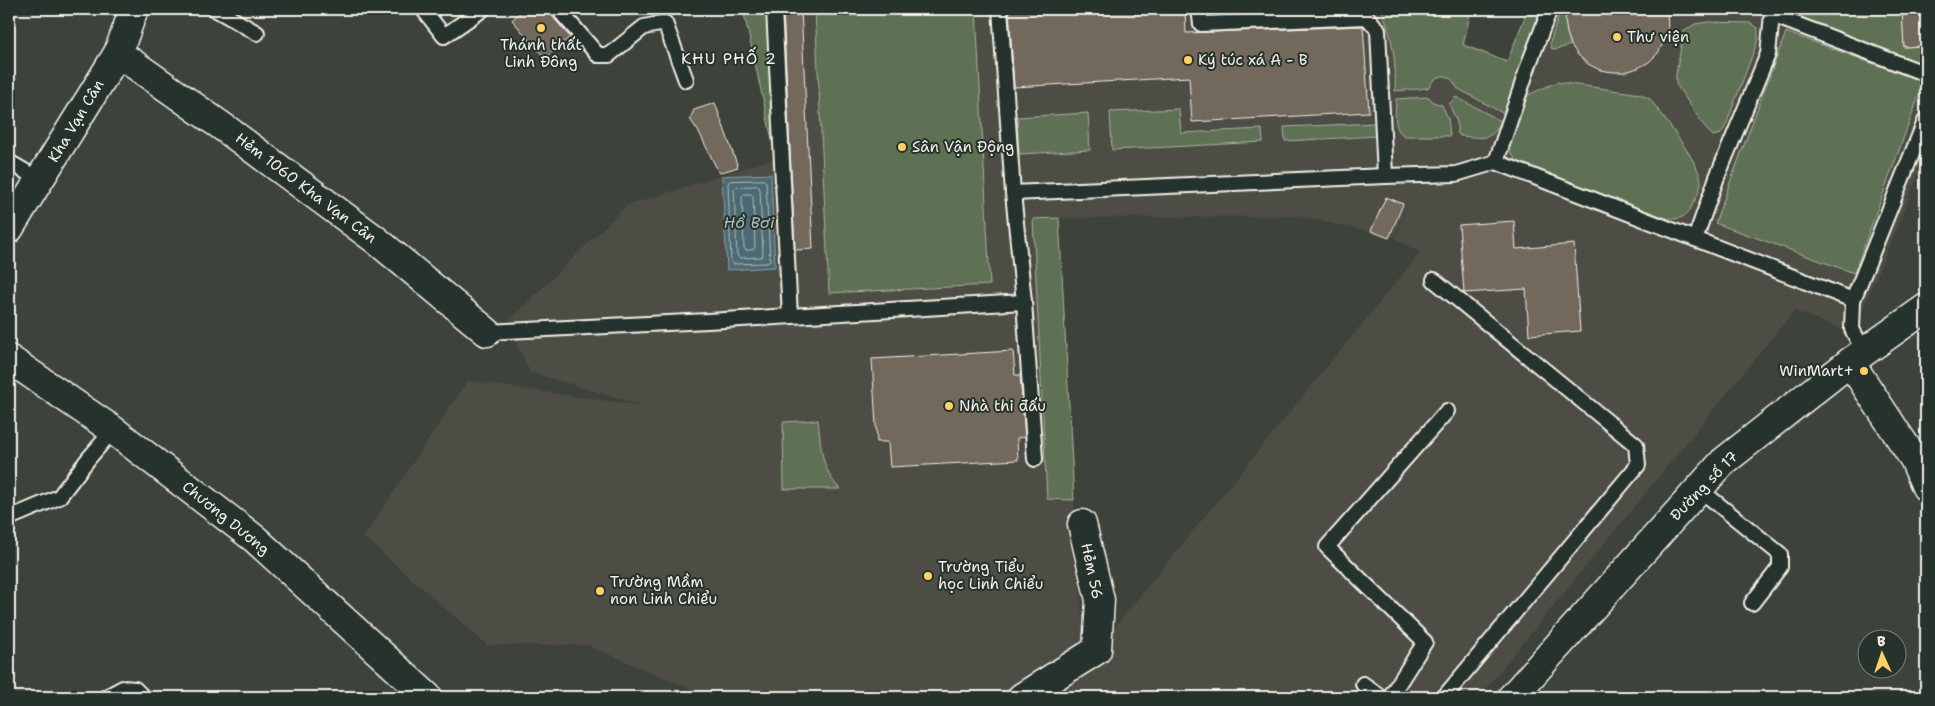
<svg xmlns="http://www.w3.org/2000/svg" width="1935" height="706" font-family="'Shantell Sans',sans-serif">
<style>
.built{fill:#4d4e45}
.green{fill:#5f7154;stroke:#aab19e}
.water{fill:#4c6a73;stroke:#8fa0a2}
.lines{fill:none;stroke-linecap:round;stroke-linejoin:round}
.shore{stroke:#b1bbb9;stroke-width:1}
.building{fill:#72685b;stroke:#f4f1e8}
.service-casing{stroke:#f4f1e8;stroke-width:18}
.minor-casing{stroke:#f4f1e8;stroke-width:31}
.tertiary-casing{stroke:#f4f1e8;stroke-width:31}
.secondary-casing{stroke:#f4f1e8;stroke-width:31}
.service{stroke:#26332d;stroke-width:14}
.minor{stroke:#26332d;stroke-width:28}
.tertiary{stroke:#26332d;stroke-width:28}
.secondary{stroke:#26332d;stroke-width:28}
.poi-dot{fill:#ffd166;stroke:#26332d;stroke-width:2}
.labels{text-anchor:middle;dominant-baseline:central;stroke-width:4;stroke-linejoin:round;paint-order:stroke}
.poi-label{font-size:15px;fill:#f4f1e8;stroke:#26332d;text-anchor:start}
.street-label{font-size:15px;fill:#f4f1e8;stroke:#26332d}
.neighbourhood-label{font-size:16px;letter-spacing:1px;fill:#f4f1e8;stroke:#26332d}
.water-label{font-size:16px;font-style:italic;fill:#b1bbb9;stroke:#26332d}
</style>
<rect width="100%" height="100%" fill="#3d433b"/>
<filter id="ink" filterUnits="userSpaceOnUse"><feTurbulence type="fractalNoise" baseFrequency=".02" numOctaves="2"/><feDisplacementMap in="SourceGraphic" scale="10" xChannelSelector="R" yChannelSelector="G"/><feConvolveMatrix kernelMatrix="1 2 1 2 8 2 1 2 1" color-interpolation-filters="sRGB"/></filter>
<g filter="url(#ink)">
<polygon class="built" points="743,9 1473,9 1465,44 1508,61 1528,9 1926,9 1926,156 1855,328 1847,331 1784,307 1794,311 1479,697 1066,697 1064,689 1420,253 1395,238 1414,190 1394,237 1297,216 1059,218 1074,500 1084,651 1008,697 710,697 587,645 487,645 364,537 467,381 644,406 530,372 507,323 626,206 776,158"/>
<g class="green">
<polygon points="743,9 766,9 776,158"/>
<polygon points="815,9 976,9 990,285 829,293"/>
<path d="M1378 9H1471L1463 45 1507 62 1528 9H1541L1504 114 1457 88C1450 71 1436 73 1428 88L1395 91C1396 58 1393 41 1382 10Z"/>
<path d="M1561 9H1567C1565 22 1566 32 1571 45L1554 50 1551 48 1550 43Z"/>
<polygon points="1789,9 1902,9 1904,47 1926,46 1926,62 1920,63 1799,19"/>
<polygon points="1708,22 1751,23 1758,28 1758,40 1726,125 1721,134 1713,136 1707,130 1676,84 1676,74 1684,31 1695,24"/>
<polygon points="1786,32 1924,82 1854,273 1715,223"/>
<path d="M1557 82 1640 94 1650 99C1662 116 1701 164 1701 182 1701 189 1696 198 1693 204 1687 216 1683 219 1669 219L1519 164 1508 149 1528 95Z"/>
<path d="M1429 97 1433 102 1442 105 1448 118 1450 136H1405C1392 130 1396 112 1396 99Z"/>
<path d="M1456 97 1501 121C1492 143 1480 137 1460 136L1457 132V122L1449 104Z"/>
<polygon points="1179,109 1181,133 1262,129 1263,142 1112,150 1110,112"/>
<polygon points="1088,113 1090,150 1019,154 1017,117"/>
<polygon points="1376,123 1377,136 1285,141 1284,127"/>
<polygon points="1059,218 1074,500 1047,499 1033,219"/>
<path d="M818 420C821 446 821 470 840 489H784L783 422Z"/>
</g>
<polygon class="water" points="771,174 775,267 727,270 722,176"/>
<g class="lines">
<g class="shore">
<polygon points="764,180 766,182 770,261 767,263 733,264 731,262 728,183 730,181"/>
<polygon points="758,186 760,189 763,255 761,257 739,258 737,255 734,189 736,187"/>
<polygon points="745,194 751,194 753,196 755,247 753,250 746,250 744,248 742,197"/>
</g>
</g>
<g class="building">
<polygon points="524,9 546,9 570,37 545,58 512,20"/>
<polygon points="783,9 801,9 813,249 795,250"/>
<polygon points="1009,9 1185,9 1186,33 1363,26 1369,112 1192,122 1189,77 1014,87"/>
<polygon points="1567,9 1667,9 1668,30 1664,41 1658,53 1649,62 1638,68 1625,72 1613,72 1600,70 1588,64 1578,55 1571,45 1567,33 1565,20"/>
<polygon points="1902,9 1926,9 1926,46 1904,47"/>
<polygon points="715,103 738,167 719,173 700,134 690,119 694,110"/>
<polygon points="1386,197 1403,204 1389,238 1371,231"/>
<polygon points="1514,221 1516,249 1574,244 1580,331 1529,335 1526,289 1464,293 1459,225"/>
<polygon points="1013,351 1015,375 1020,375 1025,437 1017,438 1018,460 890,467 888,442 877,442 872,359"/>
</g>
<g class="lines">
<defs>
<g id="service">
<polyline points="215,9 257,33"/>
<polyline points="423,9 444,36 483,9"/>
<polyline points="558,9 598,55 609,55 644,27 665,23 686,80"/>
<polyline points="774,9 790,316"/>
<polyline points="1000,9 1013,193 1385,176 1456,174 1496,162 1853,300"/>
<polyline points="1199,9 1201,24 1367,17 1378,30 1385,176"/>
<polyline points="1772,15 1926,74"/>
<polyline points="9,162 40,180"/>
<polyline points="1496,162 1530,61 1550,9"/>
<polyline points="1013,193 1024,302 1035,459"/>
<polyline points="1695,239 1717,177 1768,54 1772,15 1774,9"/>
<polyline points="1434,280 1636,445 1638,465 1444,697"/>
<polyline points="487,332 708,321 1024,302"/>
<polyline points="1864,352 1852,329 1853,300 1926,119"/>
<polyline points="1699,489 1780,554 1780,567 1752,603"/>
<polyline points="9,518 59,497 89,458 113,430"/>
<polyline points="1363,684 1381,697"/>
<polyline points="106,697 123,688 135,689 143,697"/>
<polyline points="1390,697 1425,642 1327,547 1447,411"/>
</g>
<g id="minor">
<polyline points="118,53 230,132 376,240 487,332"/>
<polyline points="1850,362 1914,459 1926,487"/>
<polyline points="1022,697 1097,650 1100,600 1082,524"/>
</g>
<g id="tertiary">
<polyline points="9,359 113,430 255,539 428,697"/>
<polyline points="1512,697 1723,462 1850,362 1926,308"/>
</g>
<polyline id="secondary" points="9,229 118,53 134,9"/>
</defs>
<use href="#service" class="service-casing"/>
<use href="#minor" class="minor-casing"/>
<use href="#tertiary" class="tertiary-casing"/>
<use href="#secondary" class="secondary-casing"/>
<use href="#service" class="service"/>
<use href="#minor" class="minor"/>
<use href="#tertiary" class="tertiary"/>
<use href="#secondary" class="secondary"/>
</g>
</g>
<g class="poi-dot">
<circle cx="541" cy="28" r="5"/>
<circle cx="1617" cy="37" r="5"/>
<circle cx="1188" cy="60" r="5"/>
<circle cx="902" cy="147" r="5"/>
<circle cx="1864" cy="371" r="5"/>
<circle cx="949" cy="406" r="5"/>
<circle cx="928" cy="576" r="5"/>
<circle cx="600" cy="591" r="5"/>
</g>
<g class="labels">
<g class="poi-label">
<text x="1627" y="37">Thư viện</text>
<text x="541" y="45" text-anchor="middle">Thánh thất<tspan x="541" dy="17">Linh Đông</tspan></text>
<text x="1198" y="60">Ký túc xá A - B</text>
<text x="912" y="147">Sân Vận Động</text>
<text x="1854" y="371" text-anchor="end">WinMart+</text>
<text x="959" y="406">Nhà thi đấu</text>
<text x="938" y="567">Trường Tiểu<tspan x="938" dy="17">học Linh Chiểu</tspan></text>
<text x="610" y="582">Trường Mầm<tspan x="610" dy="17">non Linh Chiểu</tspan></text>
</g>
<g class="street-label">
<text transform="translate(76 121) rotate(-59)">Kha Vạn Cân</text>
<text transform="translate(306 188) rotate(37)">Hẻm 1060 Kha Vạn Cân</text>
<text transform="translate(1704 486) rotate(-46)">Đường số 17</text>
<text transform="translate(226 518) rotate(39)">Chương Dương</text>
<text transform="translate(1092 571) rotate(78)">Hẻm 56</text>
</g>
<g class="neighbourhood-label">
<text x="729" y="58">KHU PHỐ 2</text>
</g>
<g class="water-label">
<text x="749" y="222">Hồ Bơi</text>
</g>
</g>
<rect width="1935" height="706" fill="none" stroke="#26332d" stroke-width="30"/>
<rect x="15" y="15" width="1905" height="676" fill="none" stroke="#f4f1e8" stroke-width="2" filter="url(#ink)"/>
<g transform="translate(1882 654) rotate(357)"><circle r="24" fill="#26332d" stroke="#787f78"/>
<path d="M0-4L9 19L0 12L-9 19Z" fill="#ffd166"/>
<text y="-8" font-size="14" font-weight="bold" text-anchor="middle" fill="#f4f1e8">B</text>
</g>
</svg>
